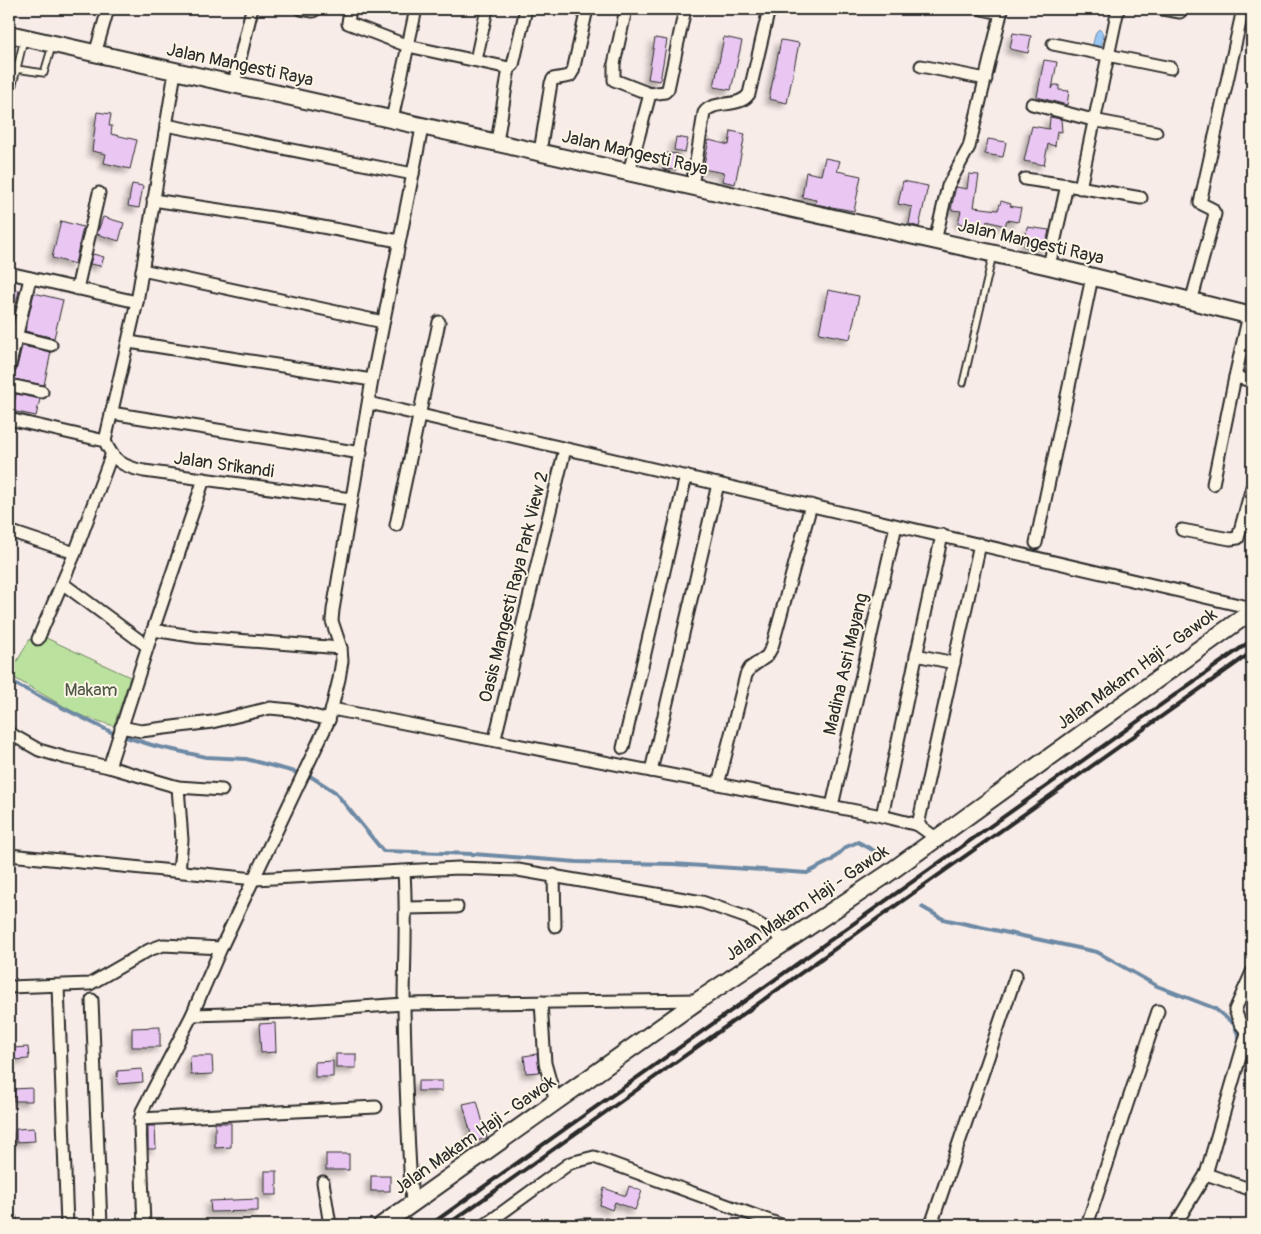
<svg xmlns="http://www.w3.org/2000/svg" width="1261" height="1234" font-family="Pangolin,sans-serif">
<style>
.green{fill:#bae29e;stroke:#728664}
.water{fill:#99c7f4;stroke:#6d89a4}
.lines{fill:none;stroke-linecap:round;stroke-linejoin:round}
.stream{stroke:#6d89a4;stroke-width:4}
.building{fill:#eac7f3;stroke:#2b2b2b;filter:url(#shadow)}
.lane-casing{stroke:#2b2b2b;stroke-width:9}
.street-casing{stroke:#2b2b2b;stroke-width:15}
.secondary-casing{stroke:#2b2b2b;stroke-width:20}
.lane{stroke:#fcf5e5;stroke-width:5.5}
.street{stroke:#fcf5e5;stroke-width:11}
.secondary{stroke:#fcf5e5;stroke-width:16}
.rail{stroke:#2b2b2b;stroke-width:4}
.labels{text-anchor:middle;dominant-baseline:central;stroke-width:4;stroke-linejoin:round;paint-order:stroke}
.street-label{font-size:18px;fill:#2b2b2b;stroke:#fcf5e5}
.park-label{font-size:18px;fill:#4f5948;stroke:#fcf5e5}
</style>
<defs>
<filter id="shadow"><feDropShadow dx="-4.5" dy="4.5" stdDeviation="2.5" flood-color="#0004"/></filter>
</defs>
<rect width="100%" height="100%" fill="#f8ece8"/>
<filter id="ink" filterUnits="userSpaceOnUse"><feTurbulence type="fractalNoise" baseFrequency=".02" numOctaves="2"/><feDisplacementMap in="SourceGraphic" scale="10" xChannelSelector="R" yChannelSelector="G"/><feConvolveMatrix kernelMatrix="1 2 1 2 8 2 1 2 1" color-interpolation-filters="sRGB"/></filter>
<g filter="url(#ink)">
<polygon class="green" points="44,637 130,677 114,726 79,715 9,675 30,639 40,643"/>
<polygon class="water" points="1099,29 1103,33 1101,51 1092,47 1096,32"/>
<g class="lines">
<g class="stream">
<polyline points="9,681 113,733 155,746 206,757 246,759 310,776 335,792 383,851 473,854 577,862 673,864 807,873 832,860 846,847 858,842 884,856"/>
<polyline points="922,907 943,919 1097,952 1157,986 1214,1008 1234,1024 1240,1040 1252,1045"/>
</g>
</g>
<g class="building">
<polygon points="1013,33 1031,36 1028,53 1010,49"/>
<polygon points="724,37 742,41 731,90 714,87"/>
<polygon points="655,38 667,40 660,81 648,79"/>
<polygon points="781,40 799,43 787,103 769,99"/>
<polygon points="1044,60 1057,62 1052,89 1054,85 1059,85 1059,90 1069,91 1067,105 1037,97"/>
<polygon points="97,112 111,114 109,126 112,126 111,134 137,140 130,169 104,163 106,154 92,151"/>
<polygon points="1050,117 1061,119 1062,132 1057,131 1055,146 1048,144 1044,165 1024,161 1032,126 1049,129"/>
<polygon points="731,131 745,134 735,184 722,181 724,173 703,169 709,140 729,145"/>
<polygon points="676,137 688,139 685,152 674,150"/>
<polygon points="988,139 1006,142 1003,157 985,154"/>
<polygon points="666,153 678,154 676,170 663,169"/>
<polygon points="825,158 840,161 837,171 861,176 854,211 815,204 816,200 802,197 806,172 821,175"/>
<polygon points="969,174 979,175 974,207 998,210 1001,201 1011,204 1010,206 1021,208 1018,222 1007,220 1005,226 987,221 986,225 971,222 970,226 958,223 961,211 951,210 954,195 956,187 967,189"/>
<polygon points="903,181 928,186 919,227 909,224 912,207 898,204"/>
<polygon points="132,184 143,186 139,208 128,206"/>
<polygon points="103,217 124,223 119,241 97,234"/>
<polygon points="61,221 83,227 75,264 52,258"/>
<polygon points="1027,227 1049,230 1045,249 1024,246"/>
<polygon points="93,254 104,257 101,266 90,264"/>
<polygon points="9,288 19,290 11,328 9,328"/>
<polygon points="828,290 859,296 850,339 819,333"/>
<polygon points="34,293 63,300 54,338 25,331"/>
<polygon points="22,346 51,352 44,385 9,378 16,371"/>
<polygon points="16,394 40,399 36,416 12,411"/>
<polygon points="275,1023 276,1052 261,1053 259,1024"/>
<polygon points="160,1027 160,1047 132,1047 132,1028"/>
<polygon points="28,1047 29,1059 13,1060 12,1048"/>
<rect x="336" y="1054" width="20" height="14"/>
<polygon points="537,1054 540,1072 526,1073 524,1056"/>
<polygon points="190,1056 212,1056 213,1074 191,1075"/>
<polygon points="333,1061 333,1077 315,1077 315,1062"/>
<polygon points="142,1069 143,1082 118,1084 117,1071"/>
<rect x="418" y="1081" width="24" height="10"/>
<polygon points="32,1088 32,1101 14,1101 14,1089"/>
<polygon points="477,1101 487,1138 473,1142 463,1104"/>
<polygon points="215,1123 231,1123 231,1147 215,1148"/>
<polygon points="148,1126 155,1126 156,1149 148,1149"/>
<polygon points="34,1128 35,1141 16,1142 16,1129"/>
<rect x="326" y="1154" width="23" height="16"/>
<rect x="265" y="1171" width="12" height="24"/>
<rect x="371" y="1176" width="19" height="15"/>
<polygon points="629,1186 642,1191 635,1210 615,1202 612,1210 600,1205 604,1188 626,1196"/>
<polygon points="258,1199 258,1211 211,1212 210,1201"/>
</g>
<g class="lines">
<defs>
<g id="lane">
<polyline points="16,69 44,73 52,46"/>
<polyline points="9,101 24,39"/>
<polyline points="963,383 993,254"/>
</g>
<g id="street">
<polyline points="301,9 313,11 316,9"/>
<polyline points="350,9 348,23 408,46 509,68 513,65 526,9"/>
<polyline points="626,9 614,64 614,80 650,94"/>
<polyline points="982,9 1001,13"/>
<polyline points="1162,9 1180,12"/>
<polyline points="1053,44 1171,68"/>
<polyline points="95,54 108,9"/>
<polyline points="476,60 487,9"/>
<polyline points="921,66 986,79"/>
<polyline points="234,83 252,9"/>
<polyline points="1032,104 1093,120 1156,132"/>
<polyline points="392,119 416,9"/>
<polyline points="166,125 413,174"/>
<polyline points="497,142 509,68"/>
<polyline points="540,152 551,83 553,79 570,76 573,71 587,9"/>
<polyline points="629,172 650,94 665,92 668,89 685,9"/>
<polyline points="1025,179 1067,185"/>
<path d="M692 186 704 113C713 99 739 109 749 94L769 9"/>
<polyline points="1080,188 1118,9"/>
<polyline points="153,200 273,218 399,241"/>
<polyline points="935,241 948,186 969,147 1002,9"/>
<polyline points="1049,266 1067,185 1141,198"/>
<polyline points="142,270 383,322"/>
<polyline points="9,273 137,302"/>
<polyline points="77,289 99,193"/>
<polyline points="1191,302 1215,214 1212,209 1200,203 1243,9"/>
<polyline points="1249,315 1235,377 1252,381"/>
<polyline points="10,335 51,345"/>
<polyline points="129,342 372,380"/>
<polyline points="9,369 30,278"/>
<polyline points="9,385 42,392"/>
<polyline points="369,403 1252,608"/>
<polyline points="111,413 361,453"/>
<polyline points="9,419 105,441 137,302 175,72"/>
<path d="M105 441C113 461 124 467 144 471L351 499"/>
<polyline points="204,479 153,630 198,637 341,648"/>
<polyline points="1213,484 1235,377"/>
<polyline points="396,525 439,322"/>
<polyline points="1182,530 1230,539 1238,538 1252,487"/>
<polyline points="9,531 75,553"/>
<polyline points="1036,543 1092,277"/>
<polyline points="62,583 147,646"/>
<polyline points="38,639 75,553 111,456"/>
<polyline points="916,655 954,663"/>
<polyline points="332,709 882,816 918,825 936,838"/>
<polyline points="121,727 141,731 212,722 270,708 291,710 329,720"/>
<polyline points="9,733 39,750 66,758 109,767 178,787 222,790"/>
<polyline points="496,734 565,449"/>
<polyline points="623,748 686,476"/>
<polyline points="109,767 153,630"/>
<polyline points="651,771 718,484"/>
<polyline points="719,781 746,675 750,668 767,656 772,647 811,505"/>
<polyline points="178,787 182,840 179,871"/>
<polyline points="832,806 895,530"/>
<polyline points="882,816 942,535"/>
<polyline points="918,825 980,544"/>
<polyline points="9,855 255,879 458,868 518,870 702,902 748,918 788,941"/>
<path d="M404 872C407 917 404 961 404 1006 405 1072 408 1139 412 1205"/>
<polyline points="554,875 555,926"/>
<polyline points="406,908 457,907"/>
<polyline points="58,986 67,1225"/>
<polyline points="9,987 90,984 149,950 163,945 221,948"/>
<polyline points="92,1000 101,1225"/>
<polyline points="541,1002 545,1063 556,1102"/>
<polyline points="192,1015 291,1012 404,1004 699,1000"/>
<polyline points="1251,1037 1240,1023 1235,1010 1252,972"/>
<polyline points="140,1119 376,1107"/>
<polyline points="1206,1174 1247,1033"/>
<polyline points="323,1182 330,1225"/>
<polyline points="9,1217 12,1225"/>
<polyline points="144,1225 140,1125 142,1111 192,1015 221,948 329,720 339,679 342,661 341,648 332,621 333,610 372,380 422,128"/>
<polyline points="485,1225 570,1163 594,1157 781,1225"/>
<polyline points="582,1225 605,1225"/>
<polyline points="931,1225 1016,975"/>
<polyline points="1087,1225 1158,1011"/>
<polyline points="1175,1225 1206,1174 1252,1190"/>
</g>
<g id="secondary">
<polyline points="9,34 1049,266 1252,316"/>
<polyline points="382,1225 699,1000 886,875 1252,611"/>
</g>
</defs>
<use href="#lane" class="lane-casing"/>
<use href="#street" class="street-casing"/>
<use href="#secondary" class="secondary-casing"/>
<use href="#lane" class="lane"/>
<use href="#street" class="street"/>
<use href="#secondary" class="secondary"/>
<g class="rail">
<polyline points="430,1225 1252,640"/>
<polyline points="447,1225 1252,652"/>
</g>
</g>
</g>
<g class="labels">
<g class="street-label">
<text transform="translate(240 65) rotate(12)">Jalan Mangesti Raya</text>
<text transform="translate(635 153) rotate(13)">Jalan Mangesti Raya</text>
<text transform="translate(1031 242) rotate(13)">Jalan Mangesti Raya</text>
<text transform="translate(224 465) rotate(8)">Jalan Srikandi</text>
<text transform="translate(514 587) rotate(-76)">Oasis Mangesti Raya Park View 2</text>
<text transform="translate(846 664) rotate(-77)">Madina Asri Mayang</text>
<text transform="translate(1137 669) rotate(-36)">Jalan Makam Haji - Gawok</text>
<text transform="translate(807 903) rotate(-34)">Jalan Makam Haji - Gawok</text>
<text transform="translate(475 1135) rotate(-35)">Jalan Makam Haji - Gawok</text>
</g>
<g class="park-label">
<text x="91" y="690">Makam</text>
</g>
</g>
<rect width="1261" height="1234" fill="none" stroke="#fcf5e5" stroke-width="30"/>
<rect x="15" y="15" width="1231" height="1204" fill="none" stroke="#2b2b2b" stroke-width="2" filter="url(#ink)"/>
</svg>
